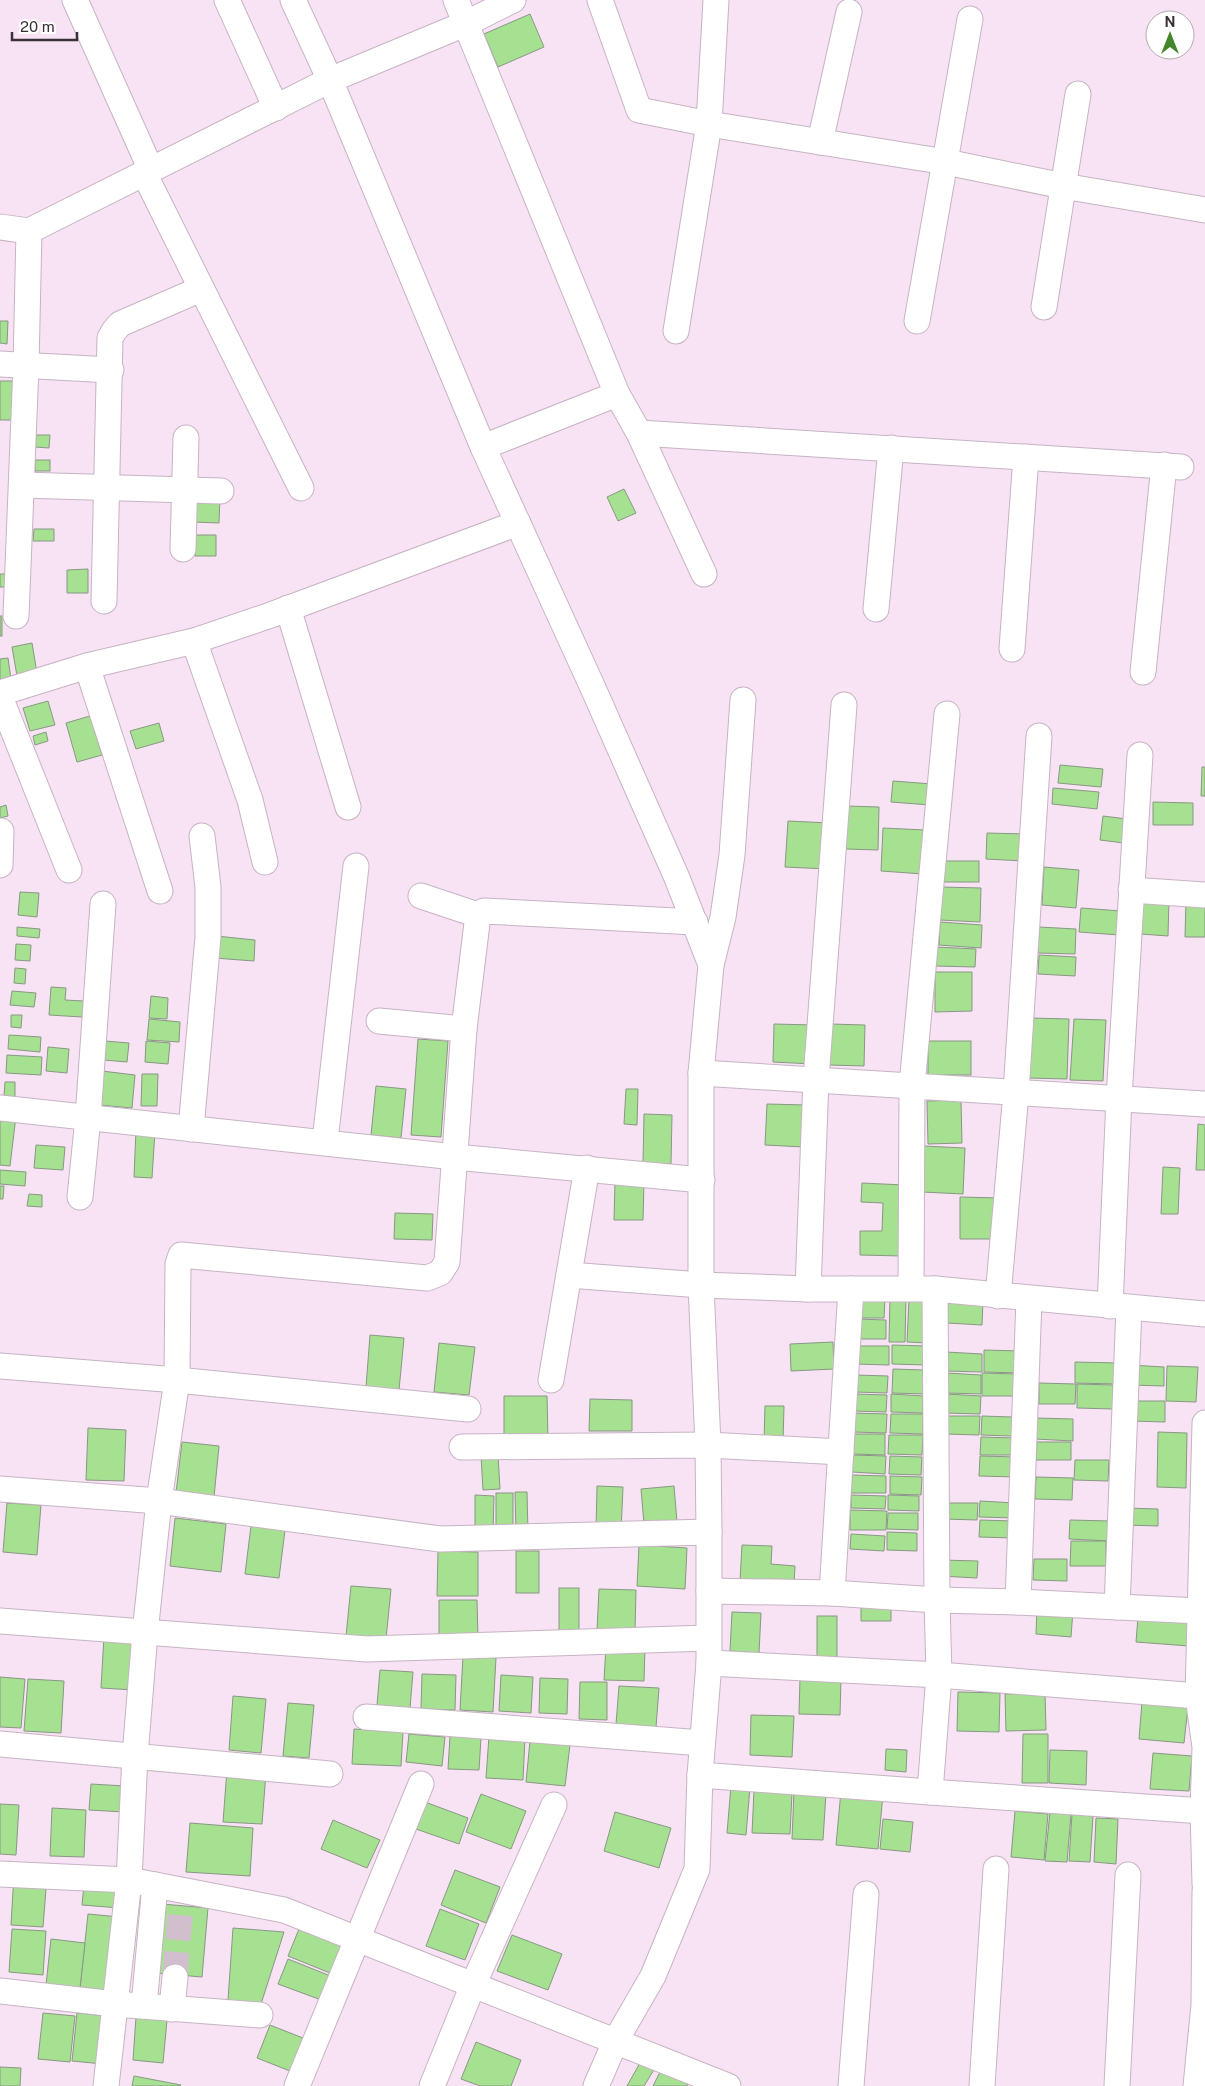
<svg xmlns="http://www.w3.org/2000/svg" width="1205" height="2086" font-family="'Public Sans',sans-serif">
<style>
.building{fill:#a5e191;stroke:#899784}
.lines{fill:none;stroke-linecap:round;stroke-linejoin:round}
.minor-tunnel{stroke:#d2bfce;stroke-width:25;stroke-dasharray:25 12;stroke-linecap:butt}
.minor-casing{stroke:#c7b3c3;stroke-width:27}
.minor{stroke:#fff;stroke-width:25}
</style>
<rect width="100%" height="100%" fill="#f8e3f4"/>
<g class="building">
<polygon points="530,14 544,47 498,67 484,34"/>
<polygon points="0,321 8,321 7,344 0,343"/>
<rect x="0" y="381" width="15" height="39"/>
<polygon points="36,435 50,435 49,448 35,447"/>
<rect x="35" y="460" width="15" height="11"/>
<polygon points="624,489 636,513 618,521 607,497"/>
<polygon points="193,496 220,497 219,523 193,522"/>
<polygon points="34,529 54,529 54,541 33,541"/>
<polygon points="194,535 216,535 216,556 195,556"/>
<polygon points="88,569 88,593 67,593 67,570"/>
<polygon points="0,574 6,574 5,587 0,587"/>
<rect x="0" y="616" width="2" height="20"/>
<polygon points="32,643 37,673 17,676 12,647"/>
<polygon points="8,658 11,679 0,681 0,659"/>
<polygon points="48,701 55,725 30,731 23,708"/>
<polygon points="90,716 102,755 77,762 66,723"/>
<polygon points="159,723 164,741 136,749 130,731"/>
<polygon points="46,732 48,741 35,745 33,736"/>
<polygon points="1060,765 1103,769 1101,787 1058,783"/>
<polygon points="1202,767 1205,767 1205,796 1201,796"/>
<polygon points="893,781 932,784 930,805 891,802"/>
<polygon points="1053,788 1099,792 1097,809 1052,804"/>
<polygon points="1153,802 1193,803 1193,825 1153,825"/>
<polygon points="6,805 8,816 0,818 0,807"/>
<polygon points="847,806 879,807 878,850 846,849"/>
<polygon points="1103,816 1127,819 1124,843 1100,840"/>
<polygon points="788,821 830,823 827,869 785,867"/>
<polygon points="883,828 925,830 923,874 881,871"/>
<polygon points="987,833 1026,834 1024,861 986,859"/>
<rect x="944" y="861" width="35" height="21"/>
<polygon points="1044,867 1079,870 1076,908 1042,905"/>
<polygon points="942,887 981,888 980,922 940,920"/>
<polygon points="20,892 39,893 37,917 18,915"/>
<polygon points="1143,898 1169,899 1168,936 1141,934"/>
<polygon points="1186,900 1205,901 1205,937 1185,937"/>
<polygon points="1081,908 1121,911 1119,935 1079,932"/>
<polygon points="940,922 982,925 981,948 939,945"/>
<polygon points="17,927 40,929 39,938 17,936"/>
<polygon points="1039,927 1076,929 1075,954 1038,953"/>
<polygon points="216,936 255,940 254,961 214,958"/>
<polygon points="16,944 31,945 30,961 15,960"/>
<polygon points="936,947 976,949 975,967 935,966"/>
<polygon points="1039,955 1076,957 1075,976 1038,974"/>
<polygon points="15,968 26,969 25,984 14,983"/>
<polygon points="935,972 972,972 972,1011 935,1012"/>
<polygon points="51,987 66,988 65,1000 84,1001 82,1017 49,1015"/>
<polygon points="12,991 36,993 34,1007 10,1005"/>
<polygon points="151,996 168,998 167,1019 149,1018"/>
<polygon points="11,1015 22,1015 21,1028 11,1027"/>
<polygon points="1031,1018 1069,1019 1067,1079 1028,1078"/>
<polygon points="149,1019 180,1022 179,1042 147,1040"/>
<polygon points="1074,1019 1106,1020 1103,1081 1070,1080"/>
<polygon points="774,1024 814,1025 813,1064 773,1062"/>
<polygon points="831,1024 865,1025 864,1066 829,1065"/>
<polygon points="9,1035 41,1037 40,1052 8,1049"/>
<polygon points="418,1039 448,1041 441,1137 411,1135"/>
<polygon points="105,1041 129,1043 127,1062 104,1060"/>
<polygon points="146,1041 170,1043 168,1064 145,1062"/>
<rect x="928" y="1041" width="43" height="34"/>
<polygon points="48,1047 69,1049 67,1073 46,1071"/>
<polygon points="7,1055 42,1057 41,1075 6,1073"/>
<polygon points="102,1071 135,1075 132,1108 99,1105"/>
<polygon points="142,1074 158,1074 157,1106 141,1106"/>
<polygon points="5,1082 15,1082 15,1097 4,1096"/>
<polygon points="376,1086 406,1089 401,1138 371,1135"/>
<polygon points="626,1089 638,1089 637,1125 624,1124"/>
<polygon points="961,1100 962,1143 928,1144 927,1101"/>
<polygon points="767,1104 806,1105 804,1147 765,1145"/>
<polygon points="0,1114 16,1116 10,1166 0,1165"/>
<polygon points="644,1114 672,1115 671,1164 643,1163"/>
<polygon points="1198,1124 1205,1125 1205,1170 1196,1170"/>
<polygon points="136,1130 155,1131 152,1178 134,1177"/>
<polygon points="36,1145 65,1147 63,1170 34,1168"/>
<polygon points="924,1146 965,1148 963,1194 922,1192"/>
<polygon points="1163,1167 1180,1168 1178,1214 1161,1214"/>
<polygon points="0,1170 26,1172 25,1186 0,1184"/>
<polygon points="615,1182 644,1182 643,1220 614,1220"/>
<polygon points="862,1183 904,1185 902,1256 860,1255 860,1231 882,1231 883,1203 861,1202"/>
<polygon points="0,1186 4,1186 3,1199 0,1199"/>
<polygon points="29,1194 42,1195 42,1207 27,1206"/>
<polygon points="960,1197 1000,1198 999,1239 960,1239"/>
<polygon points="395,1213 433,1214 432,1240 394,1239"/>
<polygon points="890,1297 906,1298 905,1342 889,1342"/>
<polygon points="860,1298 885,1298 884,1318 860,1318"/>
<polygon points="948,1298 983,1300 982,1325 947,1323"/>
<polygon points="909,1299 928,1300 927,1343 907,1342"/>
<polygon points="858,1319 886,1320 886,1339 858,1339"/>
<polygon points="370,1335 404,1338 399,1390 366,1387"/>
<polygon points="833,1342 834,1369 791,1371 790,1344"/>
<polygon points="439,1343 475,1347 469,1395 434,1392"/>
<polygon points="892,1345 927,1346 927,1365 892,1364"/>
<polygon points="855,1346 889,1346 889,1365 855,1364"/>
<polygon points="984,1350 1021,1351 1021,1373 984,1372"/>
<polygon points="946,1352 982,1354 982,1372 946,1371"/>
<polygon points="1075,1362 1118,1363 1117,1384 1075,1383"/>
<polygon points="1130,1365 1164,1367 1164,1386 1130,1385"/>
<polygon points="1167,1366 1198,1367 1196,1402 1166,1401"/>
<polygon points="893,1369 924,1370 924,1394 892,1393"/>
<polygon points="947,1373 981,1375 981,1394 947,1393"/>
<polygon points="982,1373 1017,1374 1017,1396 982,1396"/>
<polygon points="855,1375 888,1376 887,1393 855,1392"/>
<polygon points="1039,1383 1076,1384 1075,1404 1039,1404"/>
<polygon points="1077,1384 1113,1385 1113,1409 1077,1408"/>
<polygon points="855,1394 887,1395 886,1412 854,1411"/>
<polygon points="891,1394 923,1396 923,1413 891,1412"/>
<polygon points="946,1394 981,1396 980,1414 945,1413"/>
<polygon points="504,1396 547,1396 548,1439 504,1440"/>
<polygon points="590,1399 632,1400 632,1431 589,1431"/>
<polygon points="1132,1401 1165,1401 1165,1422 1131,1421"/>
<polygon points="765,1406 784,1406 783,1442 764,1442"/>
<polygon points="853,1413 887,1414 886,1433 853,1432"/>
<polygon points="891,1414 923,1414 923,1434 890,1433"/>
<polygon points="945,1416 980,1416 979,1435 945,1434"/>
<polygon points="982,1416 1012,1417 1012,1436 981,1435"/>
<polygon points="1036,1418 1073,1419 1073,1441 1035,1439"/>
<polygon points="88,1428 126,1430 124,1481 86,1480"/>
<polygon points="1158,1432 1187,1433 1186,1488 1157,1487"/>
<polygon points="854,1434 885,1434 885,1455 853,1454"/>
<polygon points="889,1435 923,1435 922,1455 888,1454"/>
<polygon points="981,1437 1015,1438 1015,1455 980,1455"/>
<polygon points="182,1442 219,1446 214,1497 176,1493"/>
<polygon points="1037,1442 1071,1442 1071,1460 1036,1460"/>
<polygon points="498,1455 500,1489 483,1490 481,1456"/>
<polygon points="852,1455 886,1456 885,1474 852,1472"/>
<polygon points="890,1456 922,1457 921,1475 889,1474"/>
<polygon points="980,1456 1017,1457 1016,1477 979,1476"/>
<polygon points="1075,1460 1109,1460 1108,1481 1074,1480"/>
<polygon points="852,1475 886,1476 886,1493 851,1493"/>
<polygon points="890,1476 922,1477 921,1495 890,1494"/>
<polygon points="1036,1477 1073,1478 1072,1500 1035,1499"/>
<polygon points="597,1486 623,1487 621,1532 596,1531"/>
<polygon points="674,1486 677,1522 644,1524 641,1489"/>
<polygon points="515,1492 527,1492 528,1533 516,1533"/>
<rect x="496" y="1493" width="17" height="39"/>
<polygon points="475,1495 494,1496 493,1533 475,1532"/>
<polygon points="851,1495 886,1496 885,1509 851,1508"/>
<polygon points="888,1495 919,1496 919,1511 888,1510"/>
<polygon points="980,1501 1015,1503 1015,1518 979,1517"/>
<polygon points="7,1503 41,1505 37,1555 3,1552"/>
<polygon points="943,1503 978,1503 977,1520 943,1519"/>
<polygon points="1126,1508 1158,1509 1158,1526 1125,1525"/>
<polygon points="850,1510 887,1511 886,1530 850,1530"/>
<polygon points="888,1513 918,1513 918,1530 887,1529"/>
<polygon points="175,1518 226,1524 221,1572 170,1566"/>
<polygon points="980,1520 1013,1521 1013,1538 979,1537"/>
<polygon points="1070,1520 1110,1521 1110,1541 1069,1539"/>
<polygon points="251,1526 285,1530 279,1578 245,1574"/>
<polygon points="887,1532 917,1533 917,1551 887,1550"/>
<polygon points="851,1534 885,1536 884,1551 850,1549"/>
<polygon points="1071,1541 1106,1541 1106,1566 1070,1566"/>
<polygon points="639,1545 687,1548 685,1589 637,1586"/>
<polygon points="742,1545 772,1546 771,1564 795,1566 794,1584 740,1581"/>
<polygon points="438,1551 478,1552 478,1596 437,1596"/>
<rect x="516" y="1551" width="23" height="42"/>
<polygon points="1034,1559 1067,1559 1067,1581 1033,1580"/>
<polygon points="941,1560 978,1561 977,1578 940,1576"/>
<polygon points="351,1586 391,1589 386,1639 346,1636"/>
<rect x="559" y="1588" width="20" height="44"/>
<polygon points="599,1589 636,1590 635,1631 597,1630"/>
<polygon points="439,1600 477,1600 478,1637 439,1637"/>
<polygon points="861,1601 891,1602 891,1621 861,1621"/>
<polygon points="1037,1608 1073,1610 1071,1637 1036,1634"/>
<polygon points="732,1612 761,1613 759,1653 730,1651"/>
<rect x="817" y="1616" width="20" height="41"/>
<polygon points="1138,1617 1190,1620 1189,1646 1136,1642"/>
<polygon points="104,1636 137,1638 134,1690 101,1688"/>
<polygon points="606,1646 645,1647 644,1681 604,1680"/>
<polygon points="463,1656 496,1658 493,1712 460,1710"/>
<polygon points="380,1670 413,1672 410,1708 377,1705"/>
<polygon points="422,1674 456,1675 455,1710 421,1709"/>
<polygon points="501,1675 533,1677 531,1713 499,1711"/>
<polygon points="0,1677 25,1679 21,1728 0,1727"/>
<polygon points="540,1678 568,1679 567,1714 539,1713"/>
<polygon points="800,1678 841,1679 840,1715 799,1714"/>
<polygon points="28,1679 64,1681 61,1733 24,1731"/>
<polygon points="580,1682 607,1682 607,1720 579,1719"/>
<polygon points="619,1686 659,1688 656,1727 616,1724"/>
<polygon points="958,1692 1000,1693 999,1732 957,1731"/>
<polygon points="1045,1693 1046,1730 1006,1731 1005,1694"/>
<polygon points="233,1696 266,1699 261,1753 229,1750"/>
<polygon points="1142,1702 1188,1707 1184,1743 1139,1739"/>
<polygon points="288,1703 314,1705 309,1758 283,1756"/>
<polygon points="751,1715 794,1716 792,1757 750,1755"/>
<polygon points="354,1729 403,1732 401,1766 352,1764"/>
<polygon points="409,1734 445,1737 442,1766 406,1762"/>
<polygon points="1023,1734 1048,1734 1048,1783 1022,1783"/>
<polygon points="450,1736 481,1738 479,1770 448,1769"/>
<polygon points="489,1736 525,1738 523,1780 486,1778"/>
<polygon points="530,1741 570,1745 565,1786 526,1782"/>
<polygon points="886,1749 907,1750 906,1772 885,1770"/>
<polygon points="1050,1750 1087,1751 1086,1785 1049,1783"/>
<polygon points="1153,1753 1192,1756 1189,1791 1150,1789"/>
<polygon points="227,1770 266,1773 262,1824 223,1822"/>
<polygon points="91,1784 125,1786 124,1812 89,1810"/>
<polygon points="731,1786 750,1787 746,1835 727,1833"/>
<polygon points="754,1791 792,1793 790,1834 752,1833"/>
<polygon points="794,1791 826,1793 823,1840 792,1839"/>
<polygon points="841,1791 883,1794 878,1849 836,1845"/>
<polygon points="481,1794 526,1811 511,1849 466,1832"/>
<polygon points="425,1802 468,1818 459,1844 416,1829"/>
<polygon points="0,1804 19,1805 16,1855 0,1854"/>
<polygon points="52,1808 86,1810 84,1857 50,1856"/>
<polygon points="1015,1811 1048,1814 1044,1860 1011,1857"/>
<polygon points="615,1812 671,1828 659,1868 604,1851"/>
<polygon points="1050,1812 1071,1814 1067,1862 1045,1861"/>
<polygon points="1072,1814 1093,1816 1090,1862 1069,1861"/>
<polygon points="1096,1818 1118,1819 1116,1864 1094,1862"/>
<polygon points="883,1819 913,1822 910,1852 880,1849"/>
<polygon points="333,1820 380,1840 367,1868 321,1849"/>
<polygon points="190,1823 253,1828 250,1876 186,1872"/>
<polygon points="455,1870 500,1887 486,1923 441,1905"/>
<polygon points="14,1874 47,1876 43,1927 11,1925"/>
<polygon points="84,1884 122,1886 120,1908 82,1905"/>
<polygon points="162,1904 208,1908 202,1977 155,1973"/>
<polygon points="440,1909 479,1924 465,1960 426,1946"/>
<polygon points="88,1914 120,1917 113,1992 80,1988"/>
<polygon points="233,1928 284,1932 261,2004 228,2000"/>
<polygon points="12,1929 46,1931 43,1975 9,1972"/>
<polygon points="299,1929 341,1946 330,1973 288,1956"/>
<polygon points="512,1935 562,1954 548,1990 497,1971"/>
<polygon points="51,1939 85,1943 80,1988 46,1985"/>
<polygon points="288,1959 333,1977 324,2001 278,1984"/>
<polygon points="43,2013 75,2016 70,2062 38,2059"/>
<polygon points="77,2013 108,2016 103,2064 72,2061"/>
<polygon points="136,2017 167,2020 163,2063 133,2060"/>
<polygon points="270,2025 308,2040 295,2073 257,2058"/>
<polygon points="476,2042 521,2060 511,2086 480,2086 461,2079"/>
<polygon points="641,2061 655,2068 644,2086 627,2086"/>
<polygon points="0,2067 21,2068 20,2086 0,2086"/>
<polygon points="660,2072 688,2084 687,2086 653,2086"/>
<polygon points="134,2076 181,2085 180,2086 132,2086"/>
</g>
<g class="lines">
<polyline class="minor-tunnel" points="175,1977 181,1904"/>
<defs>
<g id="minor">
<polyline points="75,0 151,170"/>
<polyline points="227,0 276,108"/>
<polyline points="293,0 330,80 483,447 593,688 677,878 711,965 701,1073 701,1285 708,1445 709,1532 709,1663 700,1775 697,1869 653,1976 616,2040 596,2086"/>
<polyline points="456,0 617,394 639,433 704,574"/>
<polyline points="600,0 639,110 709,124 946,162 1063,186 1205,210"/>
<polyline points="820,142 849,12"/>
<polyline points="144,173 301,488"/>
<polyline points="0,227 29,231 330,80 467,23 513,0"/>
<polyline points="1044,307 1078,94"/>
<polyline points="917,321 970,19"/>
<polyline points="676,331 709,124 716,0"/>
<polyline points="0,364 111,370"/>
<polyline points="639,433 1181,467"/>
<polyline points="483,447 617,394"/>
<polyline points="22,485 221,491"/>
<polyline points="183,549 186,438"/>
<polyline points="104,601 110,338 114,331 120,324 201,289"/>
<polyline points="288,608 348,807"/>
<polyline points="876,609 891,448"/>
<polyline points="16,616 26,366 29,231"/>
<polyline points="194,641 250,800 265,862"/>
<polyline points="1012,649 1026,457"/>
<polyline points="87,666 160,891"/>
<polyline points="1143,672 1164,465"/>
<polyline points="0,693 87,666 194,641 268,616 518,523"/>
<polyline points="0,697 69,870"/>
<polyline points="0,865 1,831"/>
<polyline points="1131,890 1205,895"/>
<polyline points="421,896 478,915"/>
<polyline points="711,965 723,917 732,855 743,700"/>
<polyline points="379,1021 464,1029"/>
<polyline points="701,1073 1205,1104"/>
<polyline points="0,1108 455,1157 702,1180"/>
<polyline points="191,1129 208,937 208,887 202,836"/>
<polyline points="325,1141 356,866"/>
<polyline points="80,1197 88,1118 103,904"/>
<polyline points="569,1275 701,1285 808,1289 935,1289 1205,1314"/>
<polyline points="911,1288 912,1085 947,714"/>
<polyline points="808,1289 816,1079 844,705"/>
<polyline points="935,1289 937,1600 939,1675 1198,1696"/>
<polyline points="998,1296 1016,1093 1039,736"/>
<polyline points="1110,1306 1119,1098 1140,755"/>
<polyline points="0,1366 177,1380 468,1409"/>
<polyline points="551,1380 587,1168"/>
<polyline points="1205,1423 1198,1696 1205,1747 1203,1811 1205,1884"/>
<polyline points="462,1447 708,1445 841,1452"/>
<polyline points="0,1489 159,1501 440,1539 709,1532"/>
<polyline points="709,1591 832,1593 937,1600 1018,1602 1199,1611"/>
<polyline points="832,1593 851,1289"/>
<polyline points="1018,1602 1029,1299"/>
<polyline points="1117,1607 1129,1308"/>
<polyline points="0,1621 367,1649 708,1638"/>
<polyline points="366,1717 702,1743"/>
<polyline points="0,1744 330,1774"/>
<polyline points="700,1775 930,1792 939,1675 709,1663"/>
<polyline points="930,1792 1203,1811"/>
<polyline points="0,1874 129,1880 284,1910 728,2086"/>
<polyline points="0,1991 115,2004 260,2015"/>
<polyline points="144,2006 155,1885"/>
<polyline points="172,2009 175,1977"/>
<polyline points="106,2086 129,1880 135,1756 145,1633 159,1501 177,1380 178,1264 181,1255 427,1278 440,1273 447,1262 464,1029 478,915 484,911 695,922"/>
<polyline points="297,2086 421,1784"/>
<polyline points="432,2086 473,1985 554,1805"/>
<polyline points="851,2086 866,1894"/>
<polyline points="982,2086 996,1869"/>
<polyline points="1117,2086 1128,1875"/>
<polyline points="1196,2086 1204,2005 1205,1891"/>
</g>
</defs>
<use href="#minor" class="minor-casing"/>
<use href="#minor" class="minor"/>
</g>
<g transform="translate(1170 35)"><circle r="24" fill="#ffffff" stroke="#b0adaf"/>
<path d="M0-4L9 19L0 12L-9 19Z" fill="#43862a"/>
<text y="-8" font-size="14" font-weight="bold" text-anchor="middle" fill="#393137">N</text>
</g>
<path d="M12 32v8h65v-8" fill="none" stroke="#393137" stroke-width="2.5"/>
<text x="20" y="32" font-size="15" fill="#393137" stroke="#ffffff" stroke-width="4" paint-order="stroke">20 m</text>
</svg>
